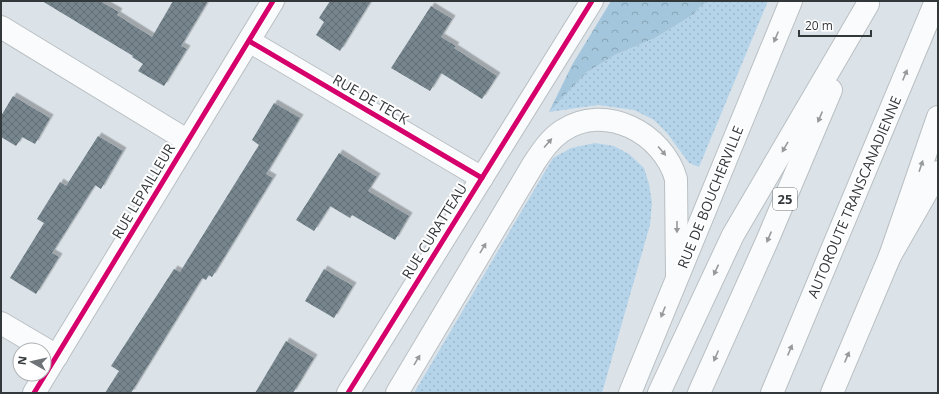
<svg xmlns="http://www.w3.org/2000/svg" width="939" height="394" font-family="'Open Sans',sans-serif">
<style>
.grass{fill:url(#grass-dots)}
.forest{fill:url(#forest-crowns)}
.building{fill:url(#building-cross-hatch);filter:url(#shadow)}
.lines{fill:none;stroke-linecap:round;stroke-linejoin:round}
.minor-casing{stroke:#b9bfc3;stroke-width:24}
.major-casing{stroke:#b9bfc3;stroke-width:24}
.highway-casing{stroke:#b9bfc3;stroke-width:24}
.minor{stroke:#fafbfc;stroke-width:22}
.major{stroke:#fafbfc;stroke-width:22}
.highway{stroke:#fafbfc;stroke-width:22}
.cycleway-casing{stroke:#fff;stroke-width:8}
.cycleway{stroke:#d6006c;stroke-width:5}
.oneway{fill:#969a9c}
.labels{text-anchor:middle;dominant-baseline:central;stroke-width:4;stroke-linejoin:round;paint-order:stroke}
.shield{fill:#fff;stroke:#707476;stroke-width:1}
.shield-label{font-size:13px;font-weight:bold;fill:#33383b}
.street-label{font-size:14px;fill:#33383b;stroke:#fff}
</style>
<defs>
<pattern id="grass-dots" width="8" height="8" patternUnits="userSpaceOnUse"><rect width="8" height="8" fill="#b5d4ea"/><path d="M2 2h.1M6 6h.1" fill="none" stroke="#9cb7ca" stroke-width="1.8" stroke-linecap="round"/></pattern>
<pattern id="forest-crowns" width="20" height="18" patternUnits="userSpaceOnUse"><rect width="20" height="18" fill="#a4c6dc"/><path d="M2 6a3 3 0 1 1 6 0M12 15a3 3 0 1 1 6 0" fill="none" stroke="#86a2b4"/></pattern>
<pattern id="building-cross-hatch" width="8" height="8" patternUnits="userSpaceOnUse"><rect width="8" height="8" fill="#77868e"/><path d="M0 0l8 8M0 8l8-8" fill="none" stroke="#626f75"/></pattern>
<filter id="shadow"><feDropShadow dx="3.5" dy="-3.5" stdDeviation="0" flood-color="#0004"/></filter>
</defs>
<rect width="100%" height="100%" fill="#dce3e8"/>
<g class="grass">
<polygon points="706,1 768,1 699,167 689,163 667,133 654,120 634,110 598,105 549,112 587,72 615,55 655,38 691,16"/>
<polygon points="595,143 614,146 629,154 644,168 649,184 652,203 650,225 602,393 414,393 553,158 571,148"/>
</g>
<polygon class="forest" points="611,1 706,1 691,16 655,38 615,55 587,72 549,112 572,65"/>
<g class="building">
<polygon points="42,1 100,1 119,12 117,15 152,37 173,1 208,1 181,46 187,49 164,86 138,71 143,64 132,57 133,56"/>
<polygon points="330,1 371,1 340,51 316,35 324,22 319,18"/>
<polygon points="431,6 452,19 441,37 456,46 454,48 497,76 482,99 441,73 430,91 391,68"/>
<polygon points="13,96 50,118 35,144 22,137 16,146 1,137 1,116"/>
<polygon points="274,103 300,118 266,174 273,178 212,277 209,275 206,280 202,278 131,393 105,393 119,371 111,366 174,269 180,272 259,145 252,140"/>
<polygon points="98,136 123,151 101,189 95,185 52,253 59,257 36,294 10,278 44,223 37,219 60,182 66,186"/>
<polygon points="339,153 377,177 368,191 409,216 395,240 352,215 350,218 330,206 314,231 296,220"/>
<polygon points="324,269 353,286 334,318 305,301"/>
<polygon points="286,341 314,358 293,393 255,393"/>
</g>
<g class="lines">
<defs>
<g id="minor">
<polyline points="1,27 188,141"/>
<polyline points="249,41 482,178"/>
<polyline points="1,323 57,356"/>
<polyline points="34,393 273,1"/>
<polyline points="348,393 592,1"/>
</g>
<g id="major">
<path d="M397 393 534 163C542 151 550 139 562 131 605 102 663 133 676 179L677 276"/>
<polyline points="630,393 791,1"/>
<polyline points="832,393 890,256 938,172"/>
</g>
<g id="highway">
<polyline points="890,256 938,117"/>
<polyline points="659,393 733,235 868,4"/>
<polyline points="699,393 767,241 831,90"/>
<polyline points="772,393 936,1"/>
</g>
</defs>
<use href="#minor" class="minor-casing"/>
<use href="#major" class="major-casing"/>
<use href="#highway" class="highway-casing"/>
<use href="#minor" class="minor"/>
<use href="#major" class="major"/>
<use href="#highway" class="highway"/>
<defs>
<g id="cycleway">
<polyline points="249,41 482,178"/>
<polyline points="34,393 273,1"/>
<polyline points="348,393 592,1"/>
</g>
</defs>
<use href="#cycleway" class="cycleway-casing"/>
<use href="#cycleway" class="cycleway"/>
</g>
<defs><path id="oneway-solid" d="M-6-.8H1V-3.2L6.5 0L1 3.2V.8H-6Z"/></defs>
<g class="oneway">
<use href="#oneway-solid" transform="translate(776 37) rotate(113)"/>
<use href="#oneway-solid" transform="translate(905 75) rotate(-67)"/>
<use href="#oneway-solid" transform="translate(820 117) rotate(113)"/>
<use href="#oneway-solid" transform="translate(548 143) rotate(-49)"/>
<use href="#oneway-solid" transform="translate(785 147) rotate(120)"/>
<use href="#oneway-solid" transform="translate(662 151) rotate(49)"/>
<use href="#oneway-solid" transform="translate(921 166) rotate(-71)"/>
<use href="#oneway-solid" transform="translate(677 227) rotate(90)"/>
<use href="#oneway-solid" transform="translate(769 237) rotate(113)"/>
<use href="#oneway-solid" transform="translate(483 248) rotate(-59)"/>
<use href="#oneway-solid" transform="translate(716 270) rotate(115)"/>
<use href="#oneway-solid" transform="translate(663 312) rotate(112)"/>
<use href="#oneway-solid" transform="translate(790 350) rotate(-67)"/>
<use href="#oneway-solid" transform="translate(716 356) rotate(114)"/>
<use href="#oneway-solid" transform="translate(847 357) rotate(-67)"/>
<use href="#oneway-solid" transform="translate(417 360) rotate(-59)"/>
</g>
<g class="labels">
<rect class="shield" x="773" y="188" width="24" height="22" rx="3"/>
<g class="shield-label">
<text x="785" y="199">25</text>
</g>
<g class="street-label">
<text transform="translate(371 99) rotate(30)">RUE DE TECK</text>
<text transform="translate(143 191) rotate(-59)">RUE LEPAILLEUR</text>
<text transform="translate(710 197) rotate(-68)">RUE DE BOUCHERVILLE</text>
<text transform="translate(854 197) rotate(-67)">AUTOROUTE TRANSCANADIENNE</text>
<text transform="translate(434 231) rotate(-58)">RUE CURATTEAU</text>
</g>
</g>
<rect width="939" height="394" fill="none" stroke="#33383b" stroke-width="4"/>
<g transform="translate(32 362) rotate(278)"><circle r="19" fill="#ffffff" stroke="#adafb1"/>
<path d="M0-3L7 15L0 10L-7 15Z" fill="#6e7478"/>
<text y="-6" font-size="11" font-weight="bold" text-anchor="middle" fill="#33383b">N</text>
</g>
<path d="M799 30v6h72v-6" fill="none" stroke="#33383b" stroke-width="2"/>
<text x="805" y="30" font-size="12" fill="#33383b" stroke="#ffffff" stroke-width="3" paint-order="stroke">20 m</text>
</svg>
